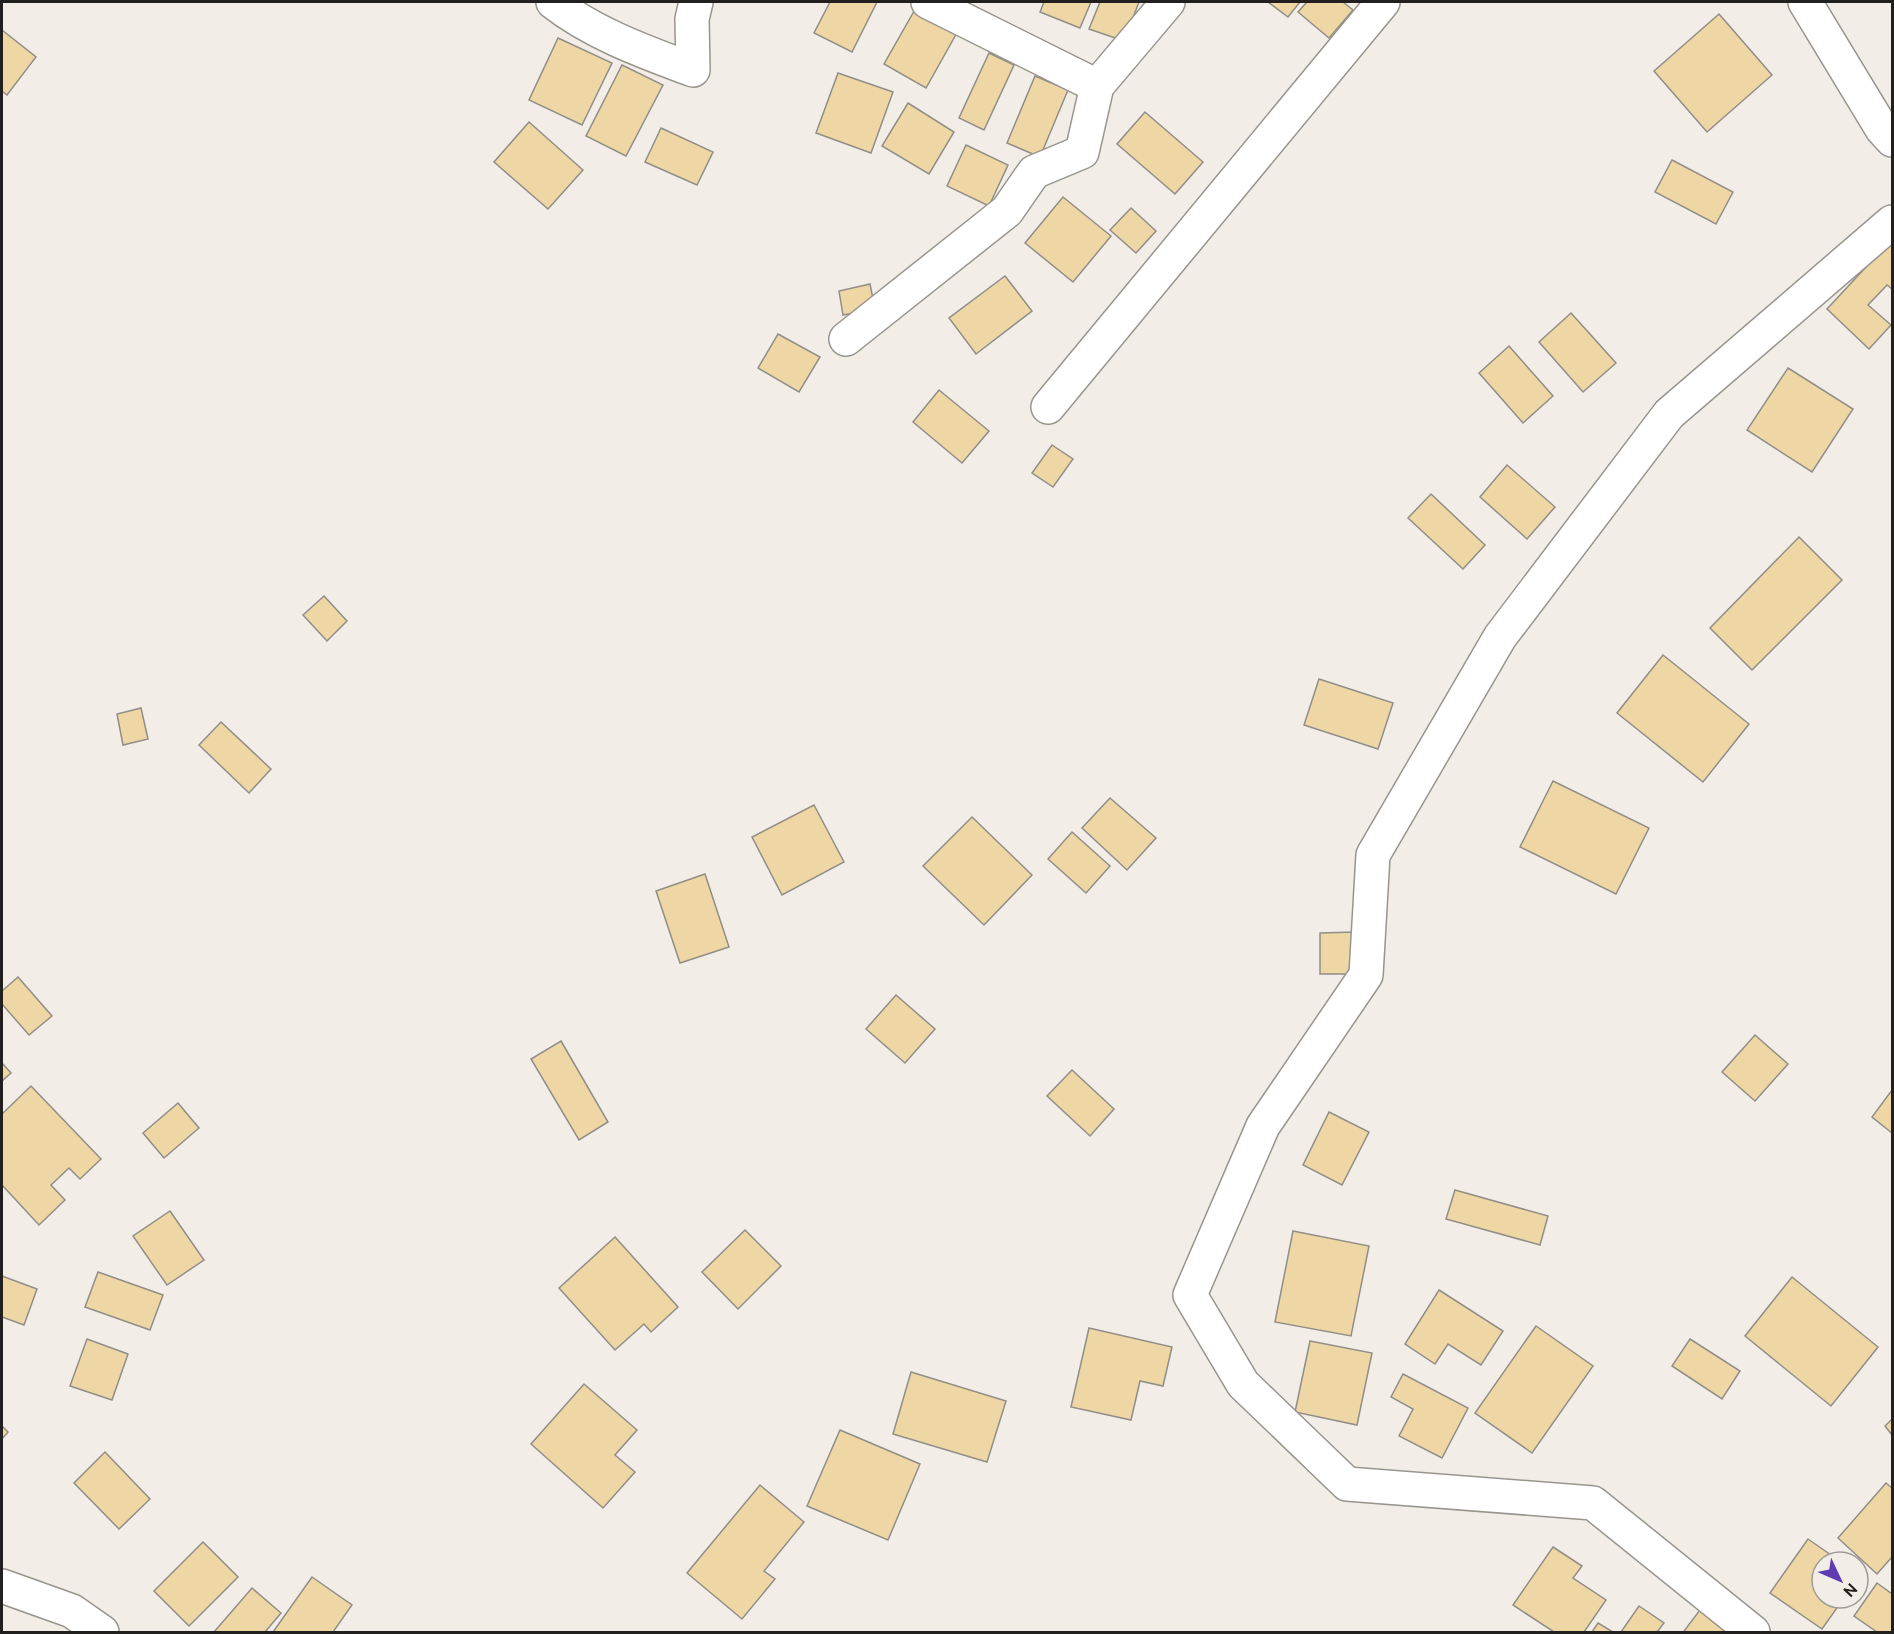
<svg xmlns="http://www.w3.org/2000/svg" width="1894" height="1634" font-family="Ubuntu,sans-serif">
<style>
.building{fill:#eed7a4;stroke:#918e88;stroke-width:1.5}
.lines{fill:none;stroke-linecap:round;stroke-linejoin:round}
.street-casing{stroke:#98958e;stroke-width:36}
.secondary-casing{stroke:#98958e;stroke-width:36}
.street{stroke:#fff;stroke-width:33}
.secondary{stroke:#fff;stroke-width:33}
</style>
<rect width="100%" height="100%" fill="#f2eee7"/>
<g class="building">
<polygon points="830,2 877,2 852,52 814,33"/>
<polygon points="1044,2 1091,2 1080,28 1040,12"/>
<polygon points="1100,2 1139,2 1124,41 1089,29"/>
<polygon points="1268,2 1300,2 1288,17"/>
<polygon points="1307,2 1343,2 1353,10 1329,38 1298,12"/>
<polygon points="917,6 959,29 926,88 884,64"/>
<polygon points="1719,14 1772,75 1707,132 1654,71"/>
<polygon points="2,30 36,57 7,95 2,91"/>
<polygon points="558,38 612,63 582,125 529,100"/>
<polygon points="989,53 1014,65 984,130 959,118"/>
<polygon points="622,65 663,85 626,156 586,136"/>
<polygon points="838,73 893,92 871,153 816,133"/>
<polygon points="1035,76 1068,90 1040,157 1007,143"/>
<polygon points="908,103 954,132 929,174 882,146"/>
<polygon points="1145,112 1203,162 1175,194 1117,144"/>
<polygon points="529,122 583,170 548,209 494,162"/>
<polygon points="661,128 713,152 697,185 645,162"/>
<polygon points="966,145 1008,165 989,206 947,186"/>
<polygon points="1672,160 1733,192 1716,224 1655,192"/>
<polygon points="1063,197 1111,236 1073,282 1025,243"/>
<polygon points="1131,208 1156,231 1136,253 1110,230"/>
<polygon points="1892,239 1892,289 1887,285 1868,305 1891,325 1869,349 1827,309"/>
<polygon points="1005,276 1032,311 976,354 949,318"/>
<polygon points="870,284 875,309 843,315 839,291"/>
<polygon points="1571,313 1616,363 1583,392 1539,342"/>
<polygon points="778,334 820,357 799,392 758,368"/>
<polygon points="1509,346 1553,396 1523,423 1479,373"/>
<polygon points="1788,368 1853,409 1812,472 1747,430"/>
<polygon points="939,390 989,431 962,463 913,422"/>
<polygon points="1052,445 1073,459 1053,487 1032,473"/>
<polygon points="1507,465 1555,507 1527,539 1480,497"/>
<polygon points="1431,494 1485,545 1463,569 1408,518"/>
<polygon points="1799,537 1842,580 1752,670 1710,628"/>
<polygon points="324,596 347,621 327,641 303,615"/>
<polygon points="1663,655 1749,724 1703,782 1617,713"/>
<polygon points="1319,679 1393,703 1378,749 1304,725"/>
<polygon points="141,708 148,739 123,745 117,714"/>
<polygon points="221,722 271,769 249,793 199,745"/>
<polygon points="1553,781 1649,828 1616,894 1520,847"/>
<polygon points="1110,798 1156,838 1127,870 1082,828"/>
<polygon points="814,805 844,862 782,895 752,837"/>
<polygon points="972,817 1032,875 984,925 923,866"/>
<polygon points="1072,832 1110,866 1086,893 1048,859"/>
<polygon points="705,874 729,947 680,963 656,891"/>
<polygon points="1355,932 1355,974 1320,974 1320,933"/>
<polygon points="18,977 52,1016 29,1035 2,1004 2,991"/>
<polygon points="896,995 935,1029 905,1063 866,1029"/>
<polygon points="1755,1035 1788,1064 1755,1101 1722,1072"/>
<polygon points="561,1041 608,1122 579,1140 531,1059"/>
<polygon points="2,1063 11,1073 2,1081"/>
<polygon points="1072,1070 1114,1109 1090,1136 1047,1096"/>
<polygon points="31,1086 101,1159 80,1179 69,1168 51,1185 65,1200 39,1225 2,1185 2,1114"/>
<polygon points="1892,1090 1892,1133 1872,1117"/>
<polygon points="178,1103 199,1128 164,1158 143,1133"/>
<polygon points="1329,1112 1369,1132 1342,1185 1303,1165"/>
<polygon points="1455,1190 1548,1216 1540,1245 1446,1219"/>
<polygon points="170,1211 204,1260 167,1285 133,1236"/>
<polygon points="745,1230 781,1266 738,1309 702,1272"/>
<polygon points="1293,1231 1369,1246 1351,1336 1275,1322"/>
<polygon points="615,1237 678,1307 651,1332 644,1324 615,1350 559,1288"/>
<polygon points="98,1272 163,1295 150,1330 85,1307"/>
<polygon points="2,1276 37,1289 24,1325 2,1317"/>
<polygon points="1792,1277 1878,1347 1831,1406 1745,1336"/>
<polygon points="1439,1290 1503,1331 1481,1365 1448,1344 1435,1364 1405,1344"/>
<polygon points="1536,1326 1593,1366 1532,1453 1475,1413"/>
<polygon points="1089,1328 1172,1347 1163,1386 1140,1381 1131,1420 1071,1407"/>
<polygon points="87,1339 128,1354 112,1400 70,1386"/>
<polygon points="1690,1339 1740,1371 1722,1399 1672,1366"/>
<polygon points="1310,1341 1372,1353 1357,1425 1295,1412"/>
<polygon points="911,1372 1006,1401 987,1462 893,1434"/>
<polygon points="1403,1374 1468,1408 1442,1458 1399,1436 1413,1409 1391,1397"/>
<polygon points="584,1384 637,1430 615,1455 635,1472 603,1508 531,1444"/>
<polygon points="1892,1419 1892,1435 1885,1426"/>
<polygon points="2,1426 8,1432 2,1439"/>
<polygon points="840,1430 920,1464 888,1540 807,1506"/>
<polygon points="105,1452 150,1499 119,1529 74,1483"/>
<polygon points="1886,1483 1892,1488 1892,1557 1877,1574 1838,1538"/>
<polygon points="760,1485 804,1522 764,1571 775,1579 742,1619 687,1573"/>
<polygon points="1808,1539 1841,1562 1822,1562 1822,1598 1844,1598 1822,1629 1770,1593"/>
<polygon points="203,1542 238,1577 189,1626 154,1591"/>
<polygon points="1553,1547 1582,1566 1573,1578 1606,1600 1584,1632 1554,1632 1513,1605"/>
<polygon points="312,1577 352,1605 333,1632 273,1632"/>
<polygon points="1877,1583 1892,1594 1892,1632 1877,1632 1854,1616"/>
<polygon points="252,1588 281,1613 265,1632 214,1632"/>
<polygon points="1639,1606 1664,1623 1657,1632 1621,1632"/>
<polygon points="1703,1606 1729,1627 1724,1632 1687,1632 1684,1631"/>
<polygon points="1598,1623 1613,1632 1592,1632"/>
</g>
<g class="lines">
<defs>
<g id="street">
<path d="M553 2C594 34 645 52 693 70L692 19 696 2"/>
<polyline points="928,2 1097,86"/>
<polyline points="1805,2 1882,129 1892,140"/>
<polyline points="846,339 1007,211 1034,172 1082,152 1097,86 1168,2"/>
<polyline points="1048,407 1383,2"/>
<polyline points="1753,1632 1593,1503 1347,1484 1243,1384 1190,1295 1263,1126 1366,975 1373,855 1500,637 1669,414 1892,222"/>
</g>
<polyline id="secondary" points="2,1586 72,1611 102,1632"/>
</defs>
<use href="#street" class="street-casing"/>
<use href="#secondary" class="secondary-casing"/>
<use href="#street" class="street"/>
<use href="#secondary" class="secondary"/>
</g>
<rect width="1894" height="1634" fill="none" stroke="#22201e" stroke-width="6"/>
<g transform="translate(1840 1580) rotate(134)"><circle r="28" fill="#f2eee7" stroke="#9f9c97" stroke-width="1.5"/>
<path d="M0-4.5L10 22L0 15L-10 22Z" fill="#5f3cb4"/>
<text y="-9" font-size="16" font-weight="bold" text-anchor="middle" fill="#22201e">N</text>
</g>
</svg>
